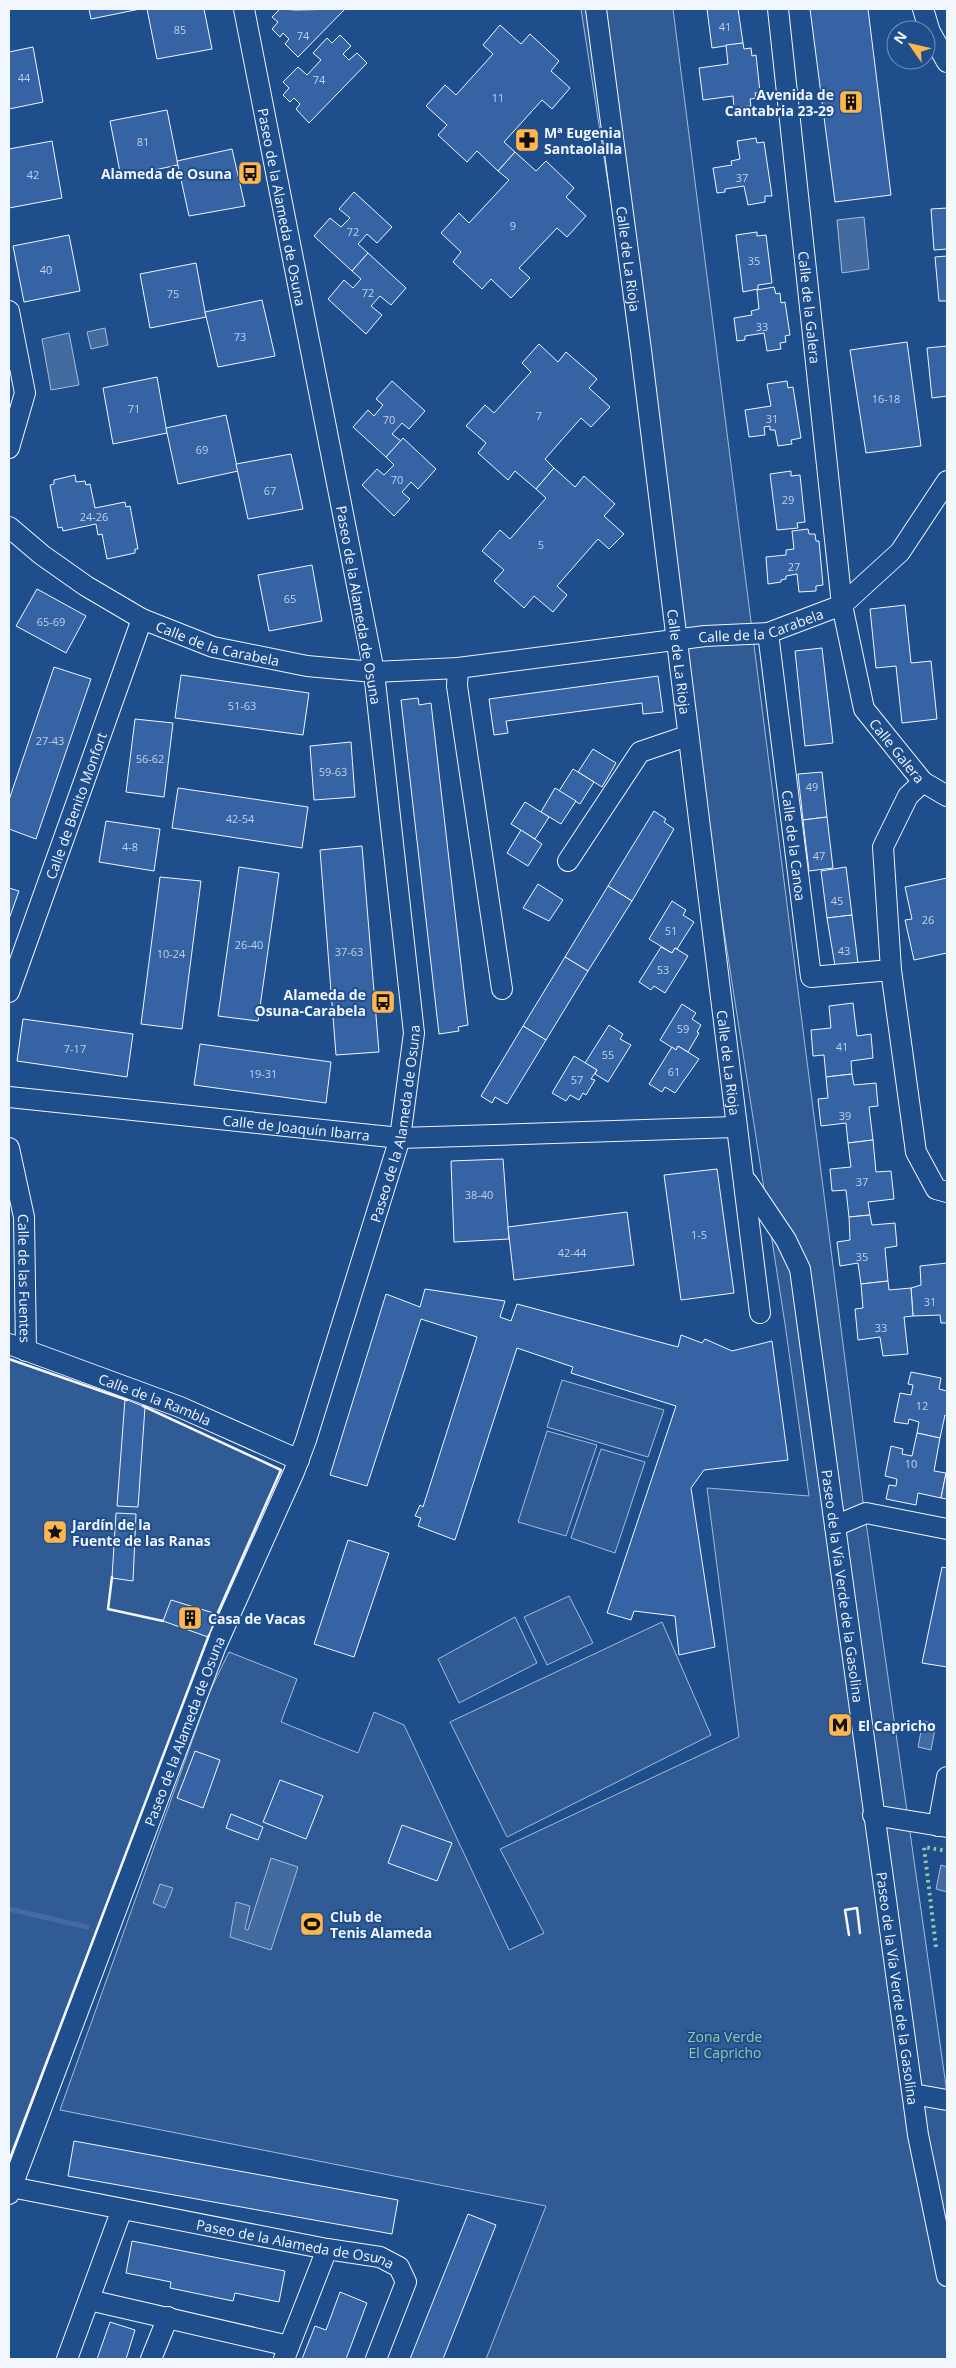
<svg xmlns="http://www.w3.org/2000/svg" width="956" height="2368" font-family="'Open Sans',sans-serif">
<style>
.green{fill:#305b95;stroke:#a8bbd7}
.water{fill:#446ba0;stroke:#a8bbd7}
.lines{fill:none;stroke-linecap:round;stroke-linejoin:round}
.stream{stroke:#446ba0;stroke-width:5}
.building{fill:#3563a3;stroke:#f2f6ff}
.minor-casing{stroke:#f2f6ff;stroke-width:22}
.minor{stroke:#1f4e8c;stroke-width:20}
.hedge{stroke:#97c8a6;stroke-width:4;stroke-dasharray:2.5 4;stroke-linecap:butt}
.wall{stroke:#f2f6ff;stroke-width:2.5}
.labels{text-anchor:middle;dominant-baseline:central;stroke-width:4;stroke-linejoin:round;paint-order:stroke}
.number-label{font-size:11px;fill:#c3d1e8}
.poi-label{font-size:14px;font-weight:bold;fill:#f2f6ff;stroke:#1f4e8c;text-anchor:start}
.street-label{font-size:14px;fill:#f2f6ff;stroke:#1f4e8c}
.park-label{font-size:14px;fill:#97c8a6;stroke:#1f4e8c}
</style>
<rect width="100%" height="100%" fill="#1f4e8c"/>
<g class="green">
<polygon points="581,9 673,9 863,1501 947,2093 947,2359 486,2359 546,2206 60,2110 210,1691 229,1652 297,1679 281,1722 358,1753 374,1712 404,1725 509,1950 544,1933 500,1849 739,1737 707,1488 809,1496 785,1324"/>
<polygon points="9,1359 140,1405 281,1470 208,1637 9,2161"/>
<polygon points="562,1380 664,1410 648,1457 547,1427"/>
<polygon points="547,1431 597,1445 566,1536 518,1522"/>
<polygon points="601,1449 645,1462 615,1553 571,1538"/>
<polygon points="569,1596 593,1643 547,1665 524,1617"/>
<polygon points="515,1617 537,1663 459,1703 438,1659"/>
<polygon points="662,1622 711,1735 507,1837 450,1722"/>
</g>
<g class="water">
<polygon points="864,217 869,269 842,273 837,220"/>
<polygon points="105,328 108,345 91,349 87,332"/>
<polygon points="69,333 79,385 51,390 42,339"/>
<polygon points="923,1721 936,1724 931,1750 918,1747"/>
<polygon points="271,1858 298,1867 271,1950 230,1937 236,1902 250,1906 245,1929 248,1930"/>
<polygon points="941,1865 947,1867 947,1892 936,1889"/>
<polygon points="160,1884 173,1888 165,1908 153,1903"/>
</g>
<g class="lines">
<polyline class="stream" points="9,1909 87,1927"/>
</g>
<g class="building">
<polygon points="89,9 140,9 91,19"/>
<polygon points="147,9 204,9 212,49 157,59"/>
<polygon points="280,9 296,10 345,9 298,57 285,44 289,39 283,33 280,37 272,29 278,22 272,17"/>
<polygon points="707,9 738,9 743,43 712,48"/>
<polygon points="810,9 868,9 891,195 835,202"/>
<polygon points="500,25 521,44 530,34 559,61 551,71 570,88 552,109 542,100 504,142 515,152 498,171 477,151 467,162 438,135 447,125 426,106 445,85 456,95 493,54 483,45"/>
<polygon points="340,35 351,46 343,54 349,60 357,53 367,63 309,123 296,109 300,104 294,98 290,102 283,95 289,88 283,82 298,67 307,75 321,60 313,53 327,38 332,43"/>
<polygon points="743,43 744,49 751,48 752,56 756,55 760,92 755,93 756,98 750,99 751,106 734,108 733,96 703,100 699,68 728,64 726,45"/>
<polygon points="33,47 43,102 9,109 9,52"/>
<polygon points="167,110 178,165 121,177 110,121"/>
<polygon points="756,138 757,143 764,142 772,196 765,196 765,202 748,205 744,186 725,189 725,192 717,193 713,168 732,165 731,161 740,159 737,141"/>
<polygon points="52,141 62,198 9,208 9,149"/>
<polygon points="232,149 245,206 189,216 177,161"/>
<polygon points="515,152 536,171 546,161 574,188 566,197 586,216 567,237 557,228 519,268 530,278 511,298 491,279 482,289 453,262 461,252 441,233 459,213 469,223 509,180 498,171"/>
<polygon points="354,192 392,227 377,243 367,234 358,244 368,253 352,271 314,236 330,218 341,227 350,218 339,209"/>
<polygon points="947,208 947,249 934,250 931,209"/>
<polygon points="757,232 757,236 766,235 772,283 758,285 758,289 743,292 736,235"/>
<polygon points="69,235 80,291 24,302 13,246"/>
<polygon points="368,253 406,288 391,305 380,296 371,306 382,315 366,334 328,299 344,280 353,288 361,279 352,271"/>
<polygon points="947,256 947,301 939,301 935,257"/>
<polygon points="196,263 206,317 150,328 140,274"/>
<polygon points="774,287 776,294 780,293 781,303 785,302 790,335 785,336 786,342 780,343 781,349 767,351 764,333 745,336 745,340 737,341 734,318 752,315 751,311 759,309 757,290"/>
<polygon points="262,300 275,356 218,367 205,312"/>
<polygon points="907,342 921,446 866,453 850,350"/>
<polygon points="539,344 558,362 566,352 597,379 589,388 610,407 591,427 581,418 545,459 554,468 536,489 515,471 508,480 478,453 486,443 466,426 485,405 494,413 531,372 522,363"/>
<polygon points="947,346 947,396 932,398 927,348"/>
<polygon points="157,377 167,433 113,444 103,388"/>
<polygon points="392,381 425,411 409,429 402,423 392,434 401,441 386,457 353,427 368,410 374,416 383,405 376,399"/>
<polygon points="787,381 788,388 793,387 801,438 791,440 792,444 778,446 775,430 770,430 770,426 764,427 765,435 749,437 745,410 771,406 767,384"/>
<polygon points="226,415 238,471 178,484 166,428"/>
<polygon points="403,438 436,469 418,489 411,482 402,492 410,499 394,516 362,485 377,469 384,475 394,465 386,457"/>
<polygon points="291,454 303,509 248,519 236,464"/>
<polygon points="554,468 575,487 584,476 615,504 604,516 624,534 609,549 598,539 557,586 567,595 553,612 534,596 524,608 494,581 504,570 482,551 500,530 510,539 546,498 536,489"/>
<polygon points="791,471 791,476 800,475 805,522 797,523 798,528 777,530 770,474"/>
<polygon points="75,475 76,482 85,481 86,485 90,484 95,508 125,502 126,507 130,506 138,549 135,549 135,553 107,559 102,534 98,535 96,524 63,531 62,527 58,528 50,485 54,484 54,480"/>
<polygon points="808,529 809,534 815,534 816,541 819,541 823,585 816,586 816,591 799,592 797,574 786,576 786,579 781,580 781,582 768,584 766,557 786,555 786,550 794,549 792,531"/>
<polygon points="312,565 322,621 269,631 258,575"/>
<polygon points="37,589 86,616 66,653 16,626"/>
<polygon points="905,605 911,663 931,661 937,719 902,723 896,666 876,668 870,609"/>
<polygon points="822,648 833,743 805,746 795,651"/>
<polygon points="54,667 91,679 36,839 9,829 9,800"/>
<polygon points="181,675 309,693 303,735 175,718"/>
<polygon points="658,676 663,712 643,714 642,703 506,721 508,733 494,735 489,699"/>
<polygon points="418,698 419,705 431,703 468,1025 458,1027 459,1031 439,1034 401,700"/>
<polygon points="135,719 173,723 164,797 126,792"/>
<polygon points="351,742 355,797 314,800 310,746"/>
<polygon points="593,749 616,763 602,787 578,772"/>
<polygon points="573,769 594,782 580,804 559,791"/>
<polygon points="822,772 827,817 803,820 798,774"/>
<polygon points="178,788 308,807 302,848 172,828"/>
<polygon points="555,788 576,801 561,824 541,812"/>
<polygon points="525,802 549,817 535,839 511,824"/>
<polygon points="654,811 666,819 664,822 674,829 632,901 608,886"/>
<polygon points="827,817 833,868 809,871 803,820"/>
<polygon points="106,821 160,829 154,871 99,862"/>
<polygon points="521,830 542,844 528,866 507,853"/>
<polygon points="362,846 379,1052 336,1055 320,850"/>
<polygon points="239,867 279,873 258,1021 218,1016"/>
<polygon points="846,867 852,915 827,918 821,871"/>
<polygon points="160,877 201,881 182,1029 141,1024"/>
<polygon points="947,878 947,953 914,960 905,920 912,919 905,887"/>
<polygon points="538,884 563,900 549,921 523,908"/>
<polygon points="608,886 632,901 588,971 565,957"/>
<polygon points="9,888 19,891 9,919"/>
<polygon points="672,901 686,910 683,915 694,922 677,949 675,948 672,953 649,939"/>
<polygon points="852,915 858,963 835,966 827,918"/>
<polygon points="661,947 672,953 675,948 688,956 665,993 654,986 651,990 639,982"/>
<polygon points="565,957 588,971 546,1040 523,1026"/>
<polygon points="853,1003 857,1036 871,1034 873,1058 851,1061 852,1074 826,1077 824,1055 813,1056 811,1030 831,1028 829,1006"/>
<polygon points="682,1004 696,1013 692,1019 701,1025 697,1032 699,1033 688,1052 678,1046 676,1050 660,1040"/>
<polygon points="23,1019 133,1034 127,1077 17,1061"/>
<polygon points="609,1025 623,1034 620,1039 631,1045 608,1082 595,1074 597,1070 585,1063"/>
<polygon points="523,1026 546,1040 507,1104 495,1097 492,1103 481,1096"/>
<polygon points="200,1044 331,1062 326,1103 194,1085"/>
<polygon points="678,1046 699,1059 675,1093 665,1087 662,1092 649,1084 672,1047 676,1050"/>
<polygon points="574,1056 597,1070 591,1079 595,1080 586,1095 583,1093 579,1100 570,1095 566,1101 552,1093"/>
<polygon points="852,1074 854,1085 876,1083 878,1106 869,1107 873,1140 848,1143 846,1123 821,1126 818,1099 828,1098 826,1077"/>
<polygon points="873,1140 876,1172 891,1171 894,1199 868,1202 870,1215 849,1217 846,1190 832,1191 830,1169 851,1167 848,1143"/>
<polygon points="503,1159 509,1239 454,1242 451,1161"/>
<polygon points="717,1169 734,1293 681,1300 664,1175"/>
<polygon points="627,1212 634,1265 514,1280 508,1227"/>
<polygon points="870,1215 872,1225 895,1223 897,1246 885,1248 888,1281 861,1284 858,1263 840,1266 837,1242 850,1240 849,1217"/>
<polygon points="947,1263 947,1323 941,1323 940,1315 913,1316 911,1288 921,1285 920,1266"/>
<polygon points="888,1281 889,1290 911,1288 913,1316 904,1317 908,1354 883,1356 880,1337 858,1340 855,1309 863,1308 861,1284"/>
<polygon points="425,1289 505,1301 500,1317 511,1321 517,1304 678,1347 681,1335 702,1343 705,1339 732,1351 772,1341 788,1460 704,1470 691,1488 715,1647 679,1655 675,1616 634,1611 631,1620 607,1613 676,1406 571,1373 573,1367 517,1348 455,1540 418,1526 421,1518 415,1516 420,1505 423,1507 477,1337 421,1319 367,1486 330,1475 386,1294 420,1307"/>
<polygon points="911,1372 941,1378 939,1389 947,1391 947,1416 945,1415 940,1438 917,1433 919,1422 909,1419 908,1424 894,1422 900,1393 911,1395 913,1385 908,1384"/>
<polygon points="125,1399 145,1407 138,1507 117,1506"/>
<polygon points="917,1433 940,1438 934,1471 946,1473 941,1498 918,1493 916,1505 886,1499 889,1485 896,1486 897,1479 885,1476 891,1446 903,1449 902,1454 912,1456"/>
<polygon points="946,1473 947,1474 947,1499 941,1498"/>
<polygon points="116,1513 136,1514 133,1581 112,1578"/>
<polygon points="348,1540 389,1553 354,1657 314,1644"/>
<polygon points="942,1567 947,1568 947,1667 922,1663"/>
<polygon points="171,1600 217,1614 208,1637 163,1621"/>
<polygon points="195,1751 220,1760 203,1808 177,1798"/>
<polygon points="280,1780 323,1796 306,1839 263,1822"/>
<polygon points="231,1814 263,1827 258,1840 226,1828"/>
<polygon points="402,1825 452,1843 437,1881 388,1863"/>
<polygon points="74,2141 398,2200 392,2234 68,2176"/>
<polygon points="468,2214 496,2225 443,2359 410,2359"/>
<polygon points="132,2241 285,2271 279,2302 235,2293 233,2301 170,2288 171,2282 126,2273"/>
<polygon points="340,2292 367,2303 346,2359 302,2359 315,2326 326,2330"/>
<polygon points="110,2322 135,2330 126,2359 97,2359"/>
</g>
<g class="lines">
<defs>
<g id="minor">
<path id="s1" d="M596 9 641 350 760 1313"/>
<path id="s2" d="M778 9 842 605 864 709 923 782 947 796"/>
<polyline points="923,9 930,32 947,62"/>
<polyline points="9,311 25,393 9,448"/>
<path id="s3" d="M9 527 42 555 86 586 142 619 213 647 307 666 374 672 458 668 705 636 768 633 842 605 900 552 947 481"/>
<path id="s4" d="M768 633 811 977 891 970"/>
<polyline points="458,668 457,686 502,989"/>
<polyline points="923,782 908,796 883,847 891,970 916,1152 936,1189 947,1192"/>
<polyline points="568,861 640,752 687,736"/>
<path id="s5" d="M9 992 142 619"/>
<path id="s6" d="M9 1097 400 1138 735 1127"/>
<path id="s7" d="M9 1148 24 1217 26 1351"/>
<path id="s8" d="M747 1182 786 1240 800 1269 918 2135 947 2276"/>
<path id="s9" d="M9 1344 180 1407 299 1460"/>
<polyline points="835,1526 866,1513 947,1529"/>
<polyline points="873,1815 947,1827"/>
<polyline points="938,1826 947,1777"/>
<polyline points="913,2094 947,2100"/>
<path id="s10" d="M11 2187 327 2249 380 2257 399 2267 406 2282 376 2359"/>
<path id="s11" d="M9 2194 215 1648 294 1472 306 1440 400 1138 414 1033 374 672 244 9"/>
<polyline points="89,2300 289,2346"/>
<polyline points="67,2359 122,2209"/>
<polyline points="151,2359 168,2317"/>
<polyline points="284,2359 327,2249"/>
</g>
</defs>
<use href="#minor" class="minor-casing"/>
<use href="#minor" class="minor"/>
<polyline class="hedge" points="936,1947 924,1847 947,1851"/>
<g class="wall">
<polyline points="9,1359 127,1400"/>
<polyline points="143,1406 281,1470 216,1617"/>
<polyline points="112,1577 108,1609 163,1621"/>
<polyline points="849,1935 845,1910 857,1908 860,1933"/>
<polyline points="9,2161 209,1635"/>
</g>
</g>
<defs>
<symbol id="building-square" viewBox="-11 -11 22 22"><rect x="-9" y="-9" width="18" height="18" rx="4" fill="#ffb74d" stroke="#1f4e8c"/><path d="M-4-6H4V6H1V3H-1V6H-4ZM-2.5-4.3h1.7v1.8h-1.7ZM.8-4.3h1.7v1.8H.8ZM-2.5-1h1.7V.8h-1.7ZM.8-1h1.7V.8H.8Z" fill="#111"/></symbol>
<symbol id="pharmacy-square" viewBox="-11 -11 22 22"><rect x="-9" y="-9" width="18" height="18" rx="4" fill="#ffb74d" stroke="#1f4e8c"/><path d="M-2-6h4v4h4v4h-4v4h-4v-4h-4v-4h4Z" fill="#111"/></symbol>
<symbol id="bus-square" viewBox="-11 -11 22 22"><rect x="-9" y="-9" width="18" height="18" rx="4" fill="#ffb74d" stroke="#1f4e8c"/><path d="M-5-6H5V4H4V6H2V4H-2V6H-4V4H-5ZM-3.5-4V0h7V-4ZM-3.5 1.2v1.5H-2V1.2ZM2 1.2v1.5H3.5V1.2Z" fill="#111"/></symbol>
<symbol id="sight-square" viewBox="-11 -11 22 22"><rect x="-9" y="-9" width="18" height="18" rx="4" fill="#ffb74d" stroke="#1f4e8c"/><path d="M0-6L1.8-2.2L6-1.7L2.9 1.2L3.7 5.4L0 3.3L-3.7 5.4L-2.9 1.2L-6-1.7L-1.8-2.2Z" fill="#111"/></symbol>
<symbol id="metro-square" viewBox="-11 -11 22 22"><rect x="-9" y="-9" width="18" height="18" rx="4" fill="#ffb74d" stroke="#1f4e8c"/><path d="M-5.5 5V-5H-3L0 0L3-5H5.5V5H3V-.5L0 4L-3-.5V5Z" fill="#111"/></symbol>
<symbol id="stadium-square" viewBox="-11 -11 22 22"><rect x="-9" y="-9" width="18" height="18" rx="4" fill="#ffb74d" stroke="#1f4e8c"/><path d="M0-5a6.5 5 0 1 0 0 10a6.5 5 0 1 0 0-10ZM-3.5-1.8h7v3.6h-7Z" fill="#111"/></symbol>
</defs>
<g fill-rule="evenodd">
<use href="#building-square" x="837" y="88" width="28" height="28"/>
<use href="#pharmacy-square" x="513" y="126" width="28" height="28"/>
<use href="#bus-square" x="236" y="159" width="28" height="28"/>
<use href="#bus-square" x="369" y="988" width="28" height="28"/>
<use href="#sight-square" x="41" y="1518" width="28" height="28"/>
<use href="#building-square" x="176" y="1604" width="28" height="28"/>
<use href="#metro-square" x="826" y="1711" width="28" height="28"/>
<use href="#stadium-square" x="298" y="1910" width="28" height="28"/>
</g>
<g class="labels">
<g class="number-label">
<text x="725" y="26">41</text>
<text x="180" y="29">85</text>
<text x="303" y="35">74</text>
<text x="24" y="77">44</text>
<text x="319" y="79">74</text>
<text x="498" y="97">11</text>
<text x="143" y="141">81</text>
<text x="33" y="174">42</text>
<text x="742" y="177">37</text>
<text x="513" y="225">9</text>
<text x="353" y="231">72</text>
<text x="754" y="260">35</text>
<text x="46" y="269">40</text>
<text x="368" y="292">72</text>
<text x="173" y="293">75</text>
<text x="762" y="326">33</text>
<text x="240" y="336">73</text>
<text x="886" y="398">16-18</text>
<text x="134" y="408">71</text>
<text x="539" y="415">7</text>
<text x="772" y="418">31</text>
<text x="389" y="419">70</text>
<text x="202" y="449">69</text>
<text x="397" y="479">70</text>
<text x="270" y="490">67</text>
<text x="788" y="499">29</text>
<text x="94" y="516">24-26</text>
<text x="541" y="544">5</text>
<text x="794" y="566">27</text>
<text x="290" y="598">65</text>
<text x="51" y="621">65-69</text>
<text x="242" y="705">51-63</text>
<text x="50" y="740">27-43</text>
<text x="150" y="758">56-62</text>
<text x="333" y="771">59-63</text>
<text x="812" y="786">49</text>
<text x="240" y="818">42-54</text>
<text x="130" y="846">4-8</text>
<text x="819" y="855">47</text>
<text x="837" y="900">45</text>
<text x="928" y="919">26</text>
<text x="671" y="930">51</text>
<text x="249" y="944">26-40</text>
<text x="844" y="950">43</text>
<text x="349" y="951">37-63</text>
<text x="171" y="953">10-24</text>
<text x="663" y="969">53</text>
<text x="683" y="1028">59</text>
<text x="842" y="1046">41</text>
<text x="75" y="1048">7-17</text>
<text x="608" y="1054">55</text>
<text x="674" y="1071">61</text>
<text x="263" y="1073">19-31</text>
<text x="577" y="1079">57</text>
<text x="845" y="1115">39</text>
<text x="862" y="1181">37</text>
<text x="479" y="1194">38-40</text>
<text x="699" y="1234">1-5</text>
<text x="572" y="1252">42-44</text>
<text x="862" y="1256">35</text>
<text x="930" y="1301">31</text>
<text x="881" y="1327">33</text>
<text x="922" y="1405">12</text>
<text x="911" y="1463">10</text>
</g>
<g class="poi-label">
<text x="834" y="94" text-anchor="end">Avenida de<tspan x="834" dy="16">Cantabria 23-29</tspan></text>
<text x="544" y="132">Mª Eugenia<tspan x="544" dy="16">Santaolalla</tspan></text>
<text x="232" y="173" text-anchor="end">Alameda de Osuna</text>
<text x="366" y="994" text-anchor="end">Alameda de<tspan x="366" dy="16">Osuna-Carabela</tspan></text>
<text x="72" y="1524">Jardín de la<tspan x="72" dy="16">Fuente de las Ranas</tspan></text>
<text x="208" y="1618">Casa de Vacas</text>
<text x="858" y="1725">El Capricho</text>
<text x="330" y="1916">Club de<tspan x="330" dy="16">Tenis Alameda</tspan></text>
</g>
<g class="street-label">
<text transform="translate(282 207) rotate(79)">Paseo de la Alameda de Osuna</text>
<text stroke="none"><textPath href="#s1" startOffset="252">Calle de La Rioja</textPath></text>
<text stroke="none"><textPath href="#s2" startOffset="300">Calle de la Galera</textPath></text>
<text transform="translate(359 605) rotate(80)">Paseo de la Alameda de Osuna</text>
<text stroke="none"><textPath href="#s3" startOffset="792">Calle de la Carabela</textPath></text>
<text stroke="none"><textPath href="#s3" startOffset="242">Calle de la Carabela</textPath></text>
<text stroke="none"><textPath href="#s1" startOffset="658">Calle de La Rioja</textPath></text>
<text stroke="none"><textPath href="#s2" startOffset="759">Calle Galera</textPath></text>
<text stroke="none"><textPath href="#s5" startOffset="198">Calle de Benito Monfort</textPath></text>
<text stroke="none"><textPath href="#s4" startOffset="214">Calle de la Canoa</textPath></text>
<text stroke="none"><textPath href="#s1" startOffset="1062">Calle de La Rioja</textPath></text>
<text stroke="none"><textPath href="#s11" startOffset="1140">Paseo de la Alameda de Osuna</textPath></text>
<text stroke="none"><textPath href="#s6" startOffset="289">Calle de Joaquín Ibarra</textPath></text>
<text stroke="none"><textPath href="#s7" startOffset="132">Calle de las Fuentes</textPath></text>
<text stroke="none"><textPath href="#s9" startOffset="156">Calle de la Rambla</textPath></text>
<text stroke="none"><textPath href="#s8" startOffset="422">Paseo de la Vía Verde de la Gasolina</textPath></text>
<text stroke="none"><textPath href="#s11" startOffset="495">Paseo de la Alameda de Osuna</textPath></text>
<text stroke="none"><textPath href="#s8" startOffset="828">Paseo de la Vía Verde de la Gasolina</textPath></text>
<text stroke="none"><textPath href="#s10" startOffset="290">Paseo de la Alameda de Osuna</textPath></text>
</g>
<g class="park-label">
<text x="725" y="2036">Zona Verde<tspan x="725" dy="16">El Capricho</tspan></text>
</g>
</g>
<rect width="956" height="2368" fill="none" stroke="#f2f6ff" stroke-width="20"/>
<g transform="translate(911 45) rotate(304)"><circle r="24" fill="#1f4e8c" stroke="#7391ba"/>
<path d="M0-4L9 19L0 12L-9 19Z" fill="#ffb74d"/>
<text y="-8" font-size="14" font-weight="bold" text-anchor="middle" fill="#f2f6ff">N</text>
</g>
</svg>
